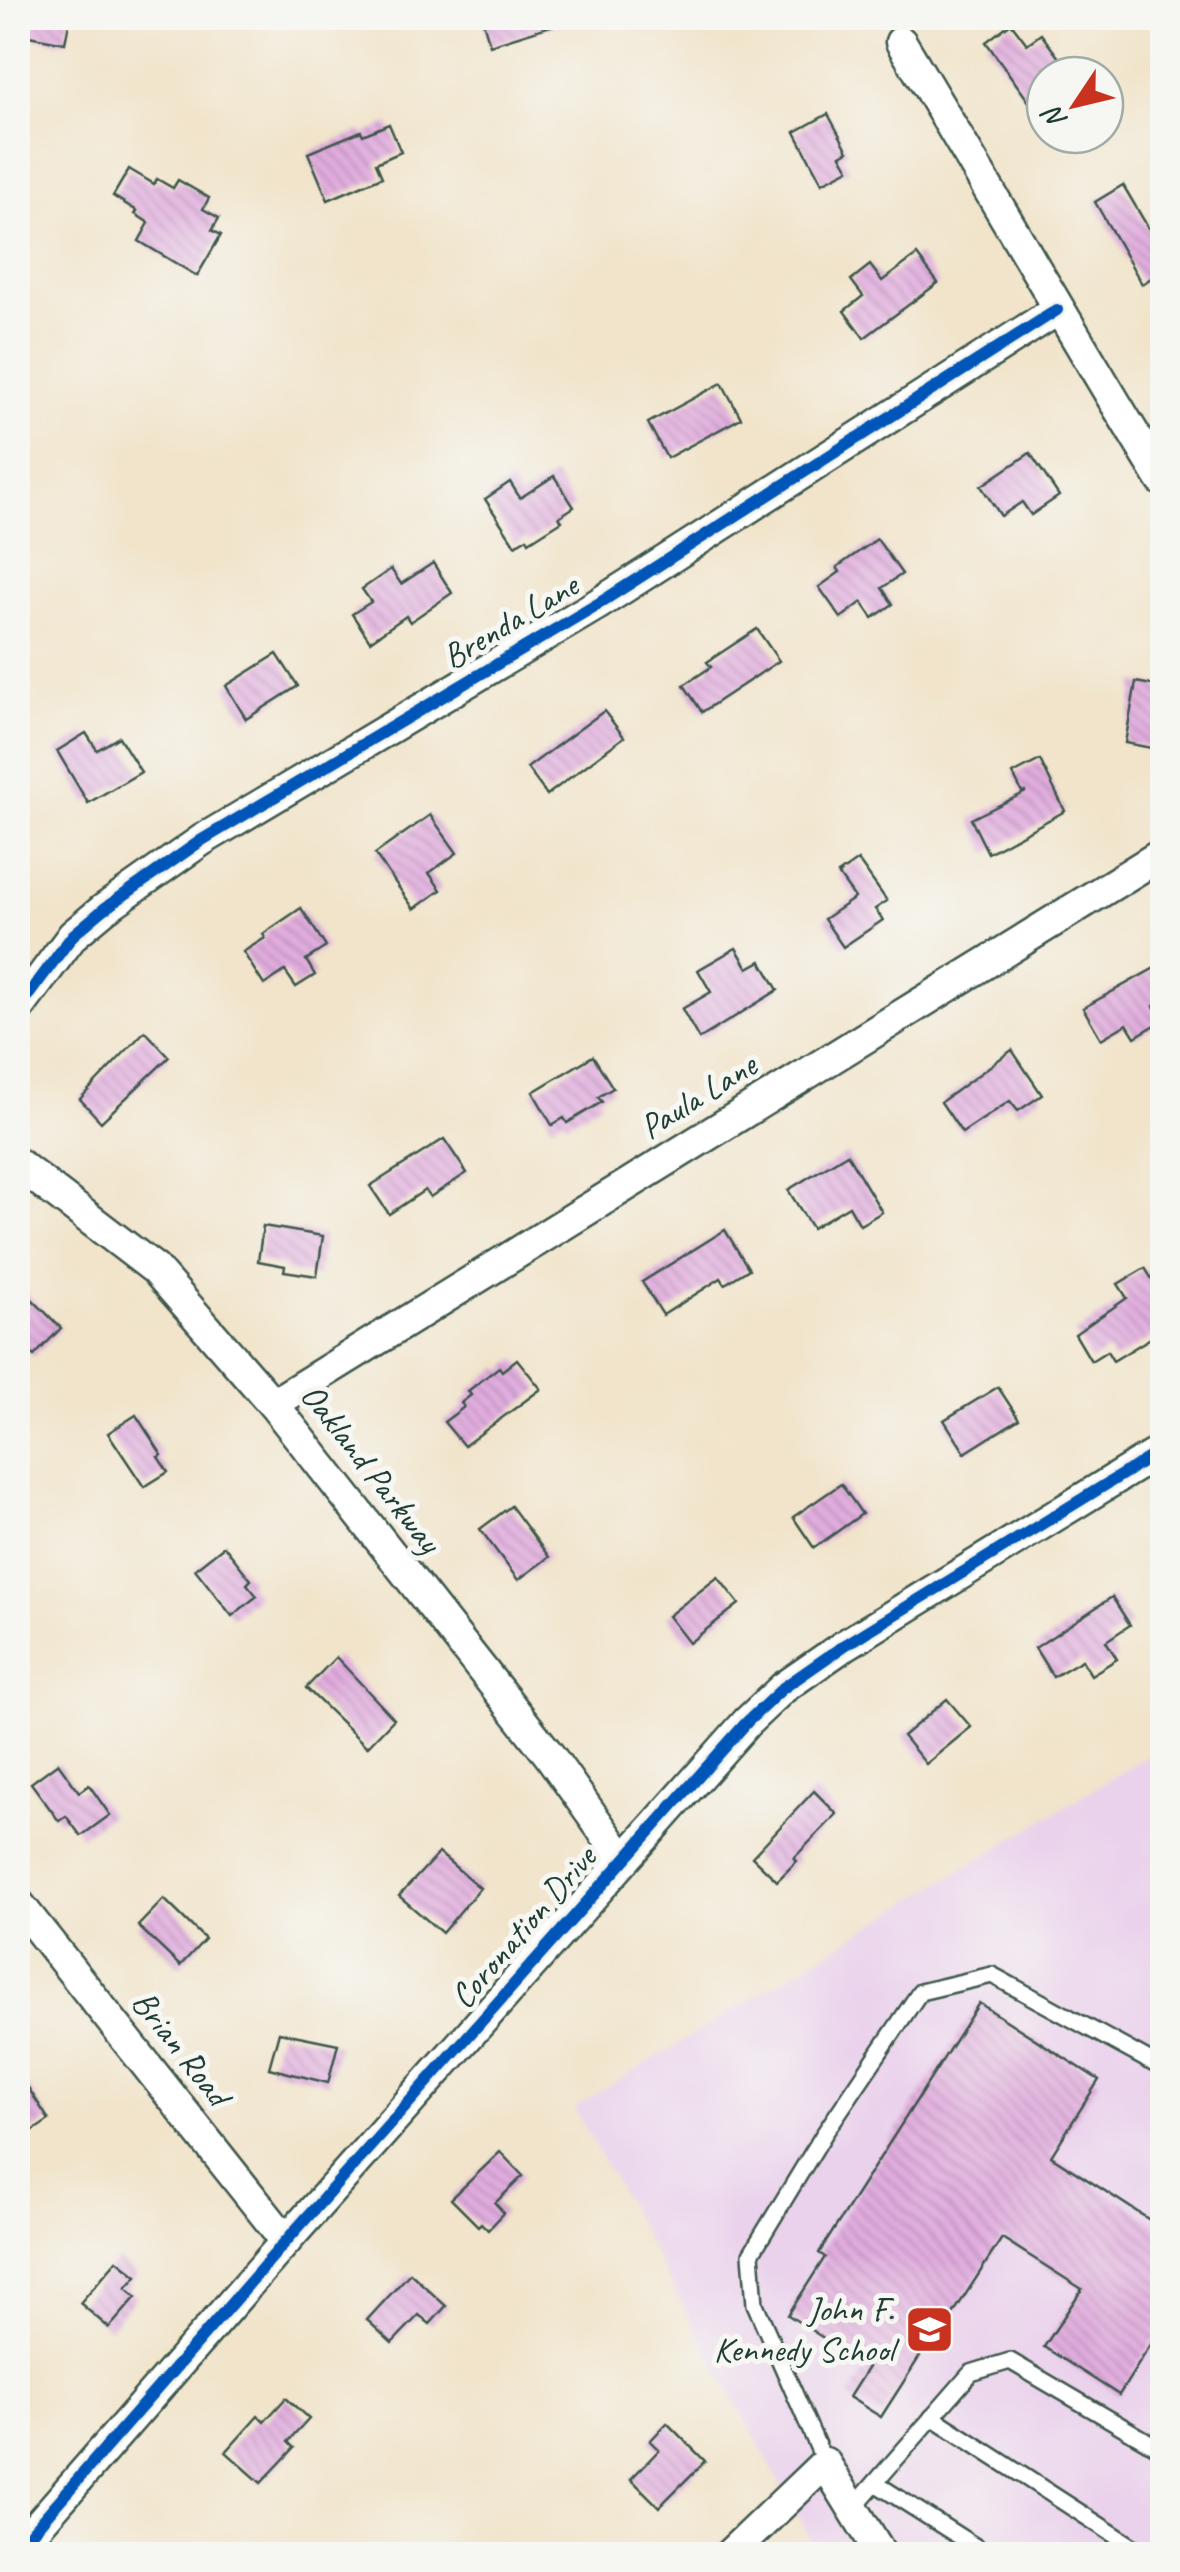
<svg xmlns="http://www.w3.org/2000/svg" width="1180" height="2572" font-family="Caveat,sans-serif">
<style>
.built{fill:#ead1ec}
.building{fill:url(#building-back-hatch)}
.lines{fill:none;stroke-linecap:round;stroke-linejoin:round}
.service-casing{stroke:#3e564b;stroke-width:20}
.minor-casing{stroke:#3e564b;stroke-width:35}
.service{stroke:#fff;stroke-width:15}
.minor{stroke:#fff;stroke-width:30}
.cycleway-casing{stroke:#f6f6f2;stroke-width:19}
.cycleway{stroke:#0057b8;stroke-width:12}
.labels{text-anchor:middle;dominant-baseline:central;stroke-width:10;stroke-linejoin:round;paint-order:stroke}
.street-label{font-size:35px;fill:#1f3d34;stroke:#f6f6f2}
.poi-label{font-size:35px;fill:#1f3d34;stroke:#f6f6f2;text-anchor:end}
</style>
<defs>
<pattern id="building-back-hatch" width="6" height="6" patternUnits="userSpaceOnUse" patternTransform="scale(2.5)"><rect width="6" height="6" fill="#e2addf"/><path d="M-1 5l2 2M0 0l6 6M5-1l2 2" fill="none" stroke="#b78eb6"/></pattern>
</defs>
<rect width="100%" height="100%" fill="#f6f6f2"/>
<filter id="ink" filterUnits="userSpaceOnUse"><feTurbulence type="fractalNoise" baseFrequency=".01" numOctaves="2"/><feDisplacementMap in="SourceGraphic" scale="20" xChannelSelector="R" yChannelSelector="G"/><feConvolveMatrix kernelMatrix="1 2 1 2 8 2 1 2 1" color-interpolation-filters="sRGB"/></filter>
<filter id="wash" filterUnits="userSpaceOnUse"><feTurbulence type="fractalNoise" baseFrequency=".0048" numOctaves="4" result="noise"/><feDisplacementMap in="SourceGraphic" scale="40" xChannelSelector="R" yChannelSelector="G"/><feGaussianBlur stdDeviation="2.25" result="paint"/><feColorMatrix in="noise" values="0 0 0 0 0 0 0 0 0 0 0 0 0 0 0 0 0 1.4 0 .05"/><feComposite in="paint" operator="in"/></filter>
<g filter="url(#wash)">
<rect width="100%" height="100%" fill="#f1e4cb"/>
<polygon class="built" points="1162,1747 1162,2554 819,2554 574,2108"/>
<g id="blocks">
<g class="building">
<polygon points="18,18 70,18 65,43 18,34"/>
<polygon points="482,18 560,18 560,23 490,45"/>
<polygon points="1011,23 1027,44 1041,34 1059,58 1045,69 1045,124 986,42"/>
<polygon points="828,114 848,151 841,155 849,169 822,183 795,132"/>
<polygon points="389,124 401,152 376,163 382,177 328,200 308,153 361,131 363,135"/>
<polygon points="129,169 154,184 157,179 173,188 178,180 209,198 203,209 219,218 212,230 221,235 197,276 139,241 149,223 135,214 137,211 113,196"/>
<polygon points="1123,185 1162,251 1162,271 1142,284 1095,202"/>
<polygon points="917,255 938,283 864,338 844,311 863,296 851,280 870,265 882,281"/>
<polygon points="722,383 741,418 667,458 648,423"/>
<polygon points="1030,453 1059,496 1031,515 1022,502 1001,516 981,486"/>
<polygon points="554,476 574,507 559,517 562,521 529,542 527,538 515,545 485,499 510,482 520,498"/>
<polygon points="877,539 902,574 882,588 893,604 873,618 862,602 841,618 819,587 840,572 837,567"/>
<polygon points="433,563 452,593 410,622 406,616 370,641 352,614 371,602 362,589 391,569 401,584"/>
<polygon points="757,629 779,661 702,712 684,685 711,667 707,662"/>
<polygon points="277,654 298,686 246,719 226,686"/>
<polygon points="1136,682 1162,687 1162,750 1125,743"/>
<polygon points="604,711 624,737 547,795 527,768"/>
<polygon points="86,733 97,750 119,737 141,772 88,803 57,751"/>
<polygon points="1040,760 1065,811 988,853 971,819 1026,792 1022,792 1013,774"/>
<polygon points="430,815 457,853 429,873 441,890 414,909 375,854"/>
<polygon points="858,860 887,901 875,909 883,920 843,947 824,919 855,898 838,874"/>
<polygon points="301,908 326,947 306,960 315,975 296,987 285,971 264,985 243,952 265,938 263,934"/>
<polygon points="736,948 748,968 761,961 778,990 699,1039 682,1009 711,992 698,970"/>
<polygon points="1162,964 1162,1002 1154,1006 1162,1021 1135,1037 1127,1024 1101,1039 1083,1008"/>
<polygon points="145,1031 169,1057 101,1122 80,1099"/>
<polygon points="1012,1050 1042,1095 1018,1111 1010,1101 962,1133 941,1102"/>
<polygon points="593,1056 613,1088 598,1097 602,1102 567,1123 564,1118 552,1125 533,1092"/>
<polygon points="444,1139 467,1173 430,1197 425,1190 389,1214 370,1186"/>
<polygon points="847,1154 882,1212 860,1225 849,1206 812,1228 788,1190"/>
<polygon points="263,1226 323,1236 317,1276 284,1271 285,1266 258,1261"/>
<polygon points="725,1230 749,1269 725,1284 721,1278 663,1315 642,1282"/>
<polygon points="1145,1268 1162,1295 1162,1331 1113,1361 1107,1351 1091,1361 1075,1334 1127,1298 1118,1284"/>
<polygon points="18,1285 61,1328 34,1356 18,1340"/>
<polygon points="517,1359 541,1389 464,1446 444,1422 464,1407 461,1403 471,1395 468,1391 499,1367 502,1371"/>
<polygon points="998,1387 1019,1419 965,1453 944,1420"/>
<polygon points="136,1415 162,1455 158,1457 168,1472 144,1487 108,1433"/>
<polygon points="841,1484 862,1514 814,1548 793,1517"/>
<polygon points="511,1506 549,1557 518,1580 480,1529"/>
<polygon points="224,1546 251,1580 247,1584 257,1596 232,1616 195,1569"/>
<polygon points="718,1577 739,1604 689,1643 668,1616"/>
<polygon points="1112,1597 1130,1625 1106,1641 1117,1659 1091,1675 1082,1660 1053,1677 1035,1648"/>
<polygon points="336,1657 394,1719 367,1747 306,1688"/>
<polygon points="947,1699 971,1727 926,1764 903,1736"/>
<polygon points="58,1763 79,1792 89,1785 110,1815 81,1836 66,1816 59,1821 31,1783"/>
<polygon points="814,1791 837,1814 794,1858 797,1861 777,1881 752,1857"/>
<polygon points="439,1853 480,1888 442,1933 399,1896"/>
<polygon points="164,1899 205,1939 180,1966 138,1926"/>
<polygon points="979,2003 1099,2080 1051,2156 1162,2228 1162,2327 1119,2395 1044,2347 1082,2289 1002,2238 942,2331 938,2328 881,2417 849,2397 868,2367 788,2315 825,2257 819,2253"/>
<polygon points="279,2032 338,2044 328,2083 269,2068"/>
<polygon points="18,2072 49,2120 18,2141"/>
<polygon points="500,2152 523,2176 495,2203 504,2213 488,2230 481,2223 478,2226 451,2199"/>
<polygon points="117,2260 137,2276 126,2288 136,2297 109,2328 80,2303"/>
<polygon points="410,2273 446,2306 430,2324 419,2315 392,2343 367,2320"/>
<polygon points="286,2398 309,2419 288,2442 294,2448 261,2483 226,2452 258,2416 264,2422"/>
<polygon points="667,2423 705,2461 659,2507 631,2479 659,2450 650,2441"/>
</g>
</g>
</g>
<g filter="url(#ink)">
<use href="#blocks" fill-opacity="0" stroke="#3e564b" stroke-width="2.5"/>
<g class="lines">
<defs>
<g id="service">
<polyline points="932,2417 1144,2554"/>
<polyline points="825,2463 755,2304 751,2254 824,2134 920,1992 992,1975 1162,2068"/>
<polyline points="875,2483 987,2554"/>
<polyline points="853,2508 971,2373 1010,2361 1162,2450"/>
</g>
<g id="minor">
<path d="M901 42C989 188 1073 335 1162 480"/>
<polyline points="18,1009 73,935 104,909 202,840 598,604 1057,310"/>
<polyline points="18,1164 155,1269 273,1404 550,1756 623,1859"/>
<polyline points="273,1404 1162,854"/>
<polyline points="18,1903 286,2241"/>
<polyline points="18,2548 286,2241 747,1722 783,1688 845,1645 1162,1450"/>
<polyline points="730,2554 825,2463 881,2554"/>
</g>
</defs>
<use href="#service" class="service-casing"/>
<use href="#minor" class="minor-casing"/>
<use href="#service" class="service"/>
<use href="#minor" class="minor"/>
<defs>
<g id="cycleway">
<polyline points="18,1009 73,935 104,909 202,840 598,604 1057,310"/>
<polyline points="18,2548 286,2241 747,1722 783,1688 845,1645 1162,1450"/>
</g>
</defs>
<use href="#cycleway" class="cycleway-casing"/>
<use href="#cycleway" class="cycleway"/>
</g>
</g>
<defs>
<symbol id="school-square" viewBox="-11 -11 22 22"><rect x="-9" y="-9" width="18" height="18" rx="4" fill="#c8321e" stroke="#f6f6f2"/><path d="M0-5L7-2L0 1L-7-2ZM-4 1L0 2.5L4 1V4Q0 6-4 4Z" fill="#fff"/></symbol>
</defs>
<g fill-rule="evenodd">
<use href="#school-square" x="902" y="2302" width="55" height="55"/>
</g>
<g class="labels">
<g class="street-label">
<text transform="translate(510 621) rotate(-31)">Brenda Lane</text>
<text transform="translate(698 1096) rotate(-32)">Paula Lane</text>
<text transform="translate(371 1468) rotate(52)">Oakland Parkway</text>
<text transform="translate(523 1927) rotate(-49)">Coronation Drive</text>
<text transform="translate(181 2048) rotate(52)">Brian Road</text>
</g>
<g class="poi-label">
<text x="894" y="2309">John F.<tspan x="894" dy="40">Kennedy School</tspan></text>
</g>
</g>
<rect width="1180" height="2572" fill="none" stroke="#f6f6f2" stroke-width="60"/>
<g transform="translate(1075 105) rotate(235)"><circle r="48" fill="#f6f6f2" stroke="#a0aca6" stroke-width="2.5"/>
<path d="M0-8L18 38L0 25L-18 38Z" fill="#c8321e"/>
<text y="-15" font-size="28" font-weight="bold" text-anchor="middle" fill="#1f3d34">N</text>
</g>
</svg>
